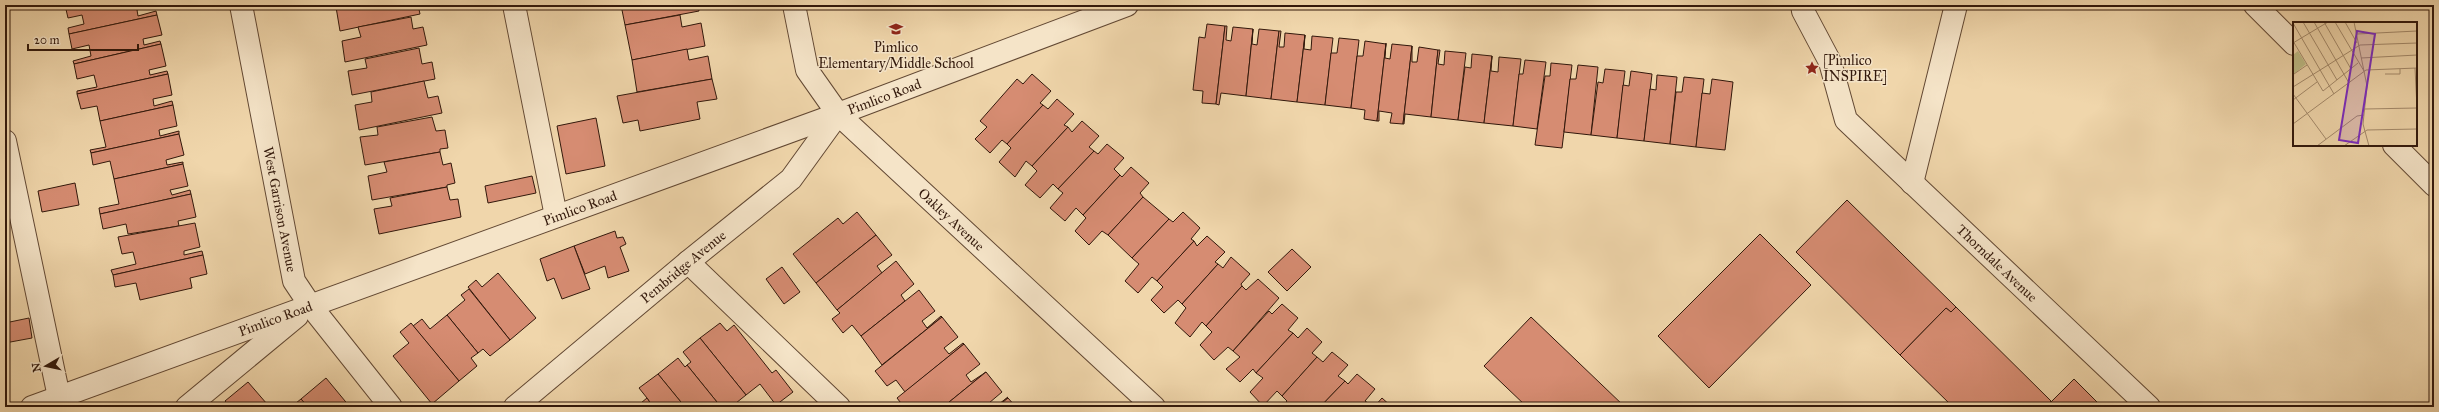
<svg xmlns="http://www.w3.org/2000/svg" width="2439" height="412" font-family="'IM FELL Great Primer',serif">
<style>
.building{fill:#d68c72;stroke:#32180b}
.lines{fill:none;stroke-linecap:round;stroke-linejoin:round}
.minor-casing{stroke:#624833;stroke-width:24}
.minor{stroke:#f5e4c8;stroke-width:22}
.labels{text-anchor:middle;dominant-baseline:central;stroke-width:3;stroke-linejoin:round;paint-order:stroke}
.poi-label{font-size:14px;fill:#32180b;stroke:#f5e4c8}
.street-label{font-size:14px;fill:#32180b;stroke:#f5e4c8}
.inset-road{fill:none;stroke:#a48a6b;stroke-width:1}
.view{fill:#7b2cbf;fill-opacity:0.15;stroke:#7b2cbf;stroke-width:2}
.inset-edge{fill:none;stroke:#32180b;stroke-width:2}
</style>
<rect width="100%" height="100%" fill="#f0d6ab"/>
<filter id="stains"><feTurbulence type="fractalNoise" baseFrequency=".005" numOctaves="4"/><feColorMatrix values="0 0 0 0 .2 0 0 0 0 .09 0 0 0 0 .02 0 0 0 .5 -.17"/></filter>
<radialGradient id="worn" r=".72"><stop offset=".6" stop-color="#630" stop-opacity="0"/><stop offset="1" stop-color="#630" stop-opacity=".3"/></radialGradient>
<g class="building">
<polygon points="65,5 153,5 137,10 138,16 156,11 157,15 69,34 68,28 84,24 82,15 68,18"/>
<polygon points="347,5 418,5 420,14 340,31 336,7"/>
<polygon points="621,5 698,5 699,11 625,25"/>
<polygon points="157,15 162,35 143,39 144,45 160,41 161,44 74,64 73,61 91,56 89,45 72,49 69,34"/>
<polygon points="680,15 682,27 701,23 705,46 632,60 625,25"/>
<polygon points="411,17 413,29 423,27 427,45 345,62 342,41 361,37 358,27"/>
<polygon points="1207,24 1225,26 1216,104 1202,103 1203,91 1193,90 1199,37 1205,38"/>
<polygon points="1225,26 1227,26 1226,40 1231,41 1233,27 1253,29 1246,96 1221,93 1219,105 1216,104"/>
<polygon points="1253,29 1252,44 1257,45 1259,29 1279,31 1271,99 1246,96"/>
<polygon points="1279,31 1281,31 1279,47 1284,47 1285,33 1305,35 1297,102 1271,99"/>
<polygon points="1305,35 1304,49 1311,50 1312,36 1333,38 1325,105 1297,102"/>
<polygon points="1339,38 1359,40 1351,108 1325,105 1331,53 1337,53"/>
<polygon points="1365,41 1386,44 1377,121 1364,119 1365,110 1351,108 1357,56 1363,56"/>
<polygon points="1386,43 1385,58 1390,59 1392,44 1412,46 1403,124 1390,123 1392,113 1379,111 1379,121 1377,121"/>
<polygon points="161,44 166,66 149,70 150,75 167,71 168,74 77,94 77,91 97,87 94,75 77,79 74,64"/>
<polygon points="1412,46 1412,62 1417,62 1419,47 1438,50 1431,117 1405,114 1404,124 1403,124"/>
<polygon points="419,48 422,64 432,62 435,79 352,95 348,71 367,68 365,59"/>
<polygon points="687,49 689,60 708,56 712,79 637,92 632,60"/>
<polygon points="1438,50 1440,50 1438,64 1444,65 1445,51 1466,53 1458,120 1431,117"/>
<polygon points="1472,54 1492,56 1484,123 1458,120 1465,67 1471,68"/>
<polygon points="1492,56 1491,71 1498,72 1499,57 1521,59 1513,126 1484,123"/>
<polygon points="1525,60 1546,62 1537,129 1513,126 1519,74 1523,74"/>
<polygon points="1551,63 1572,65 1562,148 1535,145 1545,76 1550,76"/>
<polygon points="1578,65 1598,67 1591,135 1564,132 1570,79 1576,79"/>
<polygon points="1605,69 1625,71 1617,138 1591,135 1598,82 1603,83"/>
<polygon points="1631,71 1652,74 1644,141 1617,138 1623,85 1629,86"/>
<polygon points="168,74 172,95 153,99 154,106 172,101 173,105 100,121 97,106 81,109 77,94"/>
<polygon points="1032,74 1051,91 1040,103 1043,105 1007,144 1002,140 990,153 975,139 987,127 980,121 1017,79 1023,84"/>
<polygon points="1657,75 1677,77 1670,144 1644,141 1650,89 1656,90"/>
<polygon points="1684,77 1704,79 1696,147 1670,144 1676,92 1682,92"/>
<polygon points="712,79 717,99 697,102 700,119 640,131 638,120 623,123 617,96"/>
<polygon points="1712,79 1733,82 1725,150 1696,147 1702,93 1710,94"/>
<polygon points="424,81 428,98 438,96 442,113 359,130 355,105 372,102 371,92"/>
<polygon points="1057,99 1074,114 1064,125 1068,127 1032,166 1026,161 1015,177 999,162 1011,148 1007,144 1043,105 1048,109"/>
<polygon points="173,105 177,126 159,130 160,136 179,131 179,134 91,153 90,150 106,147 100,121"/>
<polygon points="432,117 436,131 445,130 448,148 440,149 440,152 365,165 360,137 378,135 377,127"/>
<polygon points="596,118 605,166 566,174 557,126"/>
<polygon points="1082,121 1099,136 1089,147 1094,151 1058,189 1053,184 1040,198 1025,185 1037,171 1032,166 1068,127 1072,132"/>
<polygon points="179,134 184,155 166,160 167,165 183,162 183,164 114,179 110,161 93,165 91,153"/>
<polygon points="1107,144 1124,158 1114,169 1120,175 1083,215 1076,208 1065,221 1050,208 1063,193 1058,189 1094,151 1098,154"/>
<polygon points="440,152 443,165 451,163 455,183 447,185 447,187 372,200 368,176 387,172 384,162"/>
<polygon points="183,164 188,186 170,190 172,195 190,190 191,194 100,214 99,208 119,204 114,179"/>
<polygon points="1131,167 1149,183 1140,193 1143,197 1108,235 1102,231 1089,245 1075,231 1086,218 1083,215 1120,175 1122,177"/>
<polygon points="532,176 536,193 488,203 485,186"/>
<polygon points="75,183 79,205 42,212 38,191"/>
<polygon points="447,187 450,200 458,199 461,217 379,234 374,209 392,206 390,198"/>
<polygon points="191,194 196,217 178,221 179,226 128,234 126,224 103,229 100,214"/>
<polygon points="1143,197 1169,219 1132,258 1108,235"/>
<polygon points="1847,200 1956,307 1951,312 1946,308 1900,355 1796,252"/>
<polygon points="857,212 876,235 816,283 793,254 838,218 843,224"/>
<polygon points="1183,212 1200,228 1191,239 1194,241 1157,281 1152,277 1138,293 1125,281 1139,264 1132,258 1169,219 1173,222"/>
<polygon points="195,223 200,247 184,251 184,255 202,251 203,255 113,275 111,270 136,264 133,252 122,254 118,237"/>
<polygon points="615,231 617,238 623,237 626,244 620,247 629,271 608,278 605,266 585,274 574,246"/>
<polygon points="1760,234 1811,285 1709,388 1658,336"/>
<polygon points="876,235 892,255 877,266 882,273 837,310 816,283"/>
<polygon points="1207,236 1225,252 1215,262 1218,264 1182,304 1178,300 1164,313 1151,300 1163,287 1157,281 1194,241 1197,246"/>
<polygon points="574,246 590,289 562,299 554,278 547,281 540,259"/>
<polygon points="1292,249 1311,267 1287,291 1268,272"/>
<polygon points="203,255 207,274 190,278 192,288 140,300 136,283 115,287 113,275"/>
<polygon points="1231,257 1250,274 1241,284 1242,286 1206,326 1202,322 1190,337 1175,323 1186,308 1182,304 1218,264 1223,268"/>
<polygon points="896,261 914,284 901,295 905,301 861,336 852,325 843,333 832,319 840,313 837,310"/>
<polygon points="782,267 800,292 784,304 766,279"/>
<polygon points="498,273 536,318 510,340 468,287 476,280 482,287"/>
<polygon points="1258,279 1279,298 1233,351 1228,347 1214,360 1200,345 1212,332 1206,326 1242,286 1246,290"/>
<polygon points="469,289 510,340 490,356 483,349 478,353 447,315 465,300 461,295"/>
<polygon points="919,290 935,311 922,321 927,328 941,316 942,317 883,364 882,365 861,336"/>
<polygon points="1282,304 1298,318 1288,330 1293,333 1256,373 1253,369 1240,382 1226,369 1240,357 1233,351 1269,311 1272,314"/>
<polygon points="1956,307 2051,401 2046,407 1953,407 1900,355 1946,308 1951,312"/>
<polygon points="447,315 478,353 471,358 477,366 459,381 413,326 422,319 430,329"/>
<polygon points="942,317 958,337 944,348 949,354 963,343 964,344 905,392 896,380 887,386 875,371"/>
<polygon points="1531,317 1625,407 1527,407 1484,366"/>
<polygon points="29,318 32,338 5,343 5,323"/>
<polygon points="411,323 459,381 432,404 393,356 409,343 400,332"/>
<polygon points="720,323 727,331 734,325 772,373 776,370 793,392 776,405 760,384 746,395 700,338"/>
<polygon points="1307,328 1322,342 1312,353 1317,357 1282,396 1277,391 1263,406 1250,392 1263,378 1256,373 1293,333 1298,338"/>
<polygon points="700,338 746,395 731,407 721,407 687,365 691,362 683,352"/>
<polygon points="964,344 980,364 966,375 971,382 986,372 943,407 904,407 897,398"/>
<polygon points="1332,352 1348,365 1338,376 1345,381 1320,407 1282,407 1287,401 1282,396 1317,357 1323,362"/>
<polygon points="678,358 685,367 687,365 721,407 685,407 658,374"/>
<polygon points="986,372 1002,392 989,403 992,407 943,407"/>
<polygon points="658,374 685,407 653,407 647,398 639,388"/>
<polygon points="1357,374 1375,389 1365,401 1368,403 1365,407 1320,407 1345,381 1348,384"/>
<polygon points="326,378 350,407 308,407 301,399"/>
<polygon points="2074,379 2102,407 2046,407"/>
<polygon points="248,382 267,404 263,407 230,407 225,401"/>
<polygon points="1008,397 997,407 995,407"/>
<polygon points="647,398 653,407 636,407"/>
<polygon points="1008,398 1016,407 997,407"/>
<polygon points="1382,398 1392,407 1374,407"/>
<polygon points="301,399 308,407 291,407"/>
</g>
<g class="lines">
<defs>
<g id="minor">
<path id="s1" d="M241 5 294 281 310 305 391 407"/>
<polyline points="514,5 556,216"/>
<path id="s2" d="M794 5 807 70 838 114 1154 407"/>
<path id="s3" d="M1802 5 1803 11 1830 62 1846 120 2149 407"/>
<polyline points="2255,5 2294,44"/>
<polyline points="5,141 59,397"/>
<polyline points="2394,145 2434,185"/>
<polyline points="1912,183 1956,5"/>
<polyline points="688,262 839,407"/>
<path id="s4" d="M32 407 838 114 1127 5"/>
<polyline points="187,407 297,316"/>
<path id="s5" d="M515 407 688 262 791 179 838 114"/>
</g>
</defs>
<use href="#minor" class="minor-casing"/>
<use href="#minor" class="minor"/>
</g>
<defs>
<symbol id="school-bare" viewBox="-9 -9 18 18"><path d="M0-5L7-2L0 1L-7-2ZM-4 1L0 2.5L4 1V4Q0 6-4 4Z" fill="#8f2418" stroke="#f5e4c8" stroke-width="2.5" paint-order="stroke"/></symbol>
<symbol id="sight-bare" viewBox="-9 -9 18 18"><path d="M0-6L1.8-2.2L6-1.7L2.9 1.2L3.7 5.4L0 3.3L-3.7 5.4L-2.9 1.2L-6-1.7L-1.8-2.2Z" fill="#8f2418" stroke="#f5e4c8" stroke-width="2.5" paint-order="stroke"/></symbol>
</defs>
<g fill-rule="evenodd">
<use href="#school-bare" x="886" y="19" width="20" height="20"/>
<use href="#sight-bare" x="1802" y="58" width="20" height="20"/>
</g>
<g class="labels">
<g class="poi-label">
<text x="896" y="47">Pimlico<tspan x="896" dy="16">Elementary/Middle School</tspan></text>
<text x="1823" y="60" text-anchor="start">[Pimlico<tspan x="1823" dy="16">INSPIRE]</tspan></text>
</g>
<g class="street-label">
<text stroke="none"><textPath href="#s4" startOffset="907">Pimlico Road</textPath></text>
<text stroke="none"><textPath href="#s4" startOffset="583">Pimlico Road</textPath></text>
<text stroke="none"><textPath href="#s1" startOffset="208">West Garrison Avenue</textPath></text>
<text stroke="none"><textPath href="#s2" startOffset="275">Oakley Avenue</textPath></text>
<text stroke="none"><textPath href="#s3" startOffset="332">Thorndale Avenue</textPath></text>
<text stroke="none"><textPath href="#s5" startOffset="219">Pembridge Avenue</textPath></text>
<text stroke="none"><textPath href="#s4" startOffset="259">Pimlico Road</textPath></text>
</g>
</g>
<g transform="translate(2293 22)">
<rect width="124" height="124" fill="#f0d6ab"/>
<path d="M5 29 13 42 1 52 0 33Z" fill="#bebc86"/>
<path class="inset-road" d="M10 0 44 58M21 0 56 61M31 0 58 47M42 0 71 49M52 0 64 21M61 0 74 64 70 102 76 124M0 1 41 72M64 12 124 9M0 19 30 69 65 41M0 21 35 0M68 36 124 33M1 52 14 43M92 52H107V47M0 65 67 23 124 21M0 72 33 117M0 78 24 60M72 87 124 86 122 46M0 102 73 48 124 46M24 124 64 94 71 93M51 124 74 108 124 107"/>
<path class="view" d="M64 9 82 12 65 121 46 118Z"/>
<rect width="124" height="124" class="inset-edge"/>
</g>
<rect width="2439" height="412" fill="none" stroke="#f0d6ab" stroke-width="20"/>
<rect x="6" y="6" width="2427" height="400" fill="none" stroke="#32180b" stroke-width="2"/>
<rect x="10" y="10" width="2419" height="392" fill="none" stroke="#32180b"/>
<g transform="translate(46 366) rotate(261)" stroke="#f5e4c8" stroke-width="3" paint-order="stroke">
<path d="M0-3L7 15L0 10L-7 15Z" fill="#32180b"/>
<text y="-6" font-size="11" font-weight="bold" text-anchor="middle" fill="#32180b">N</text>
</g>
<path d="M28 44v6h110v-6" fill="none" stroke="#32180b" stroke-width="2"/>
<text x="34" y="44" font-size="12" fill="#32180b" stroke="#f5e4c8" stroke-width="3" paint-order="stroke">20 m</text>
<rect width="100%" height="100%" filter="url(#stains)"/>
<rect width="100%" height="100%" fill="url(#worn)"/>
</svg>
